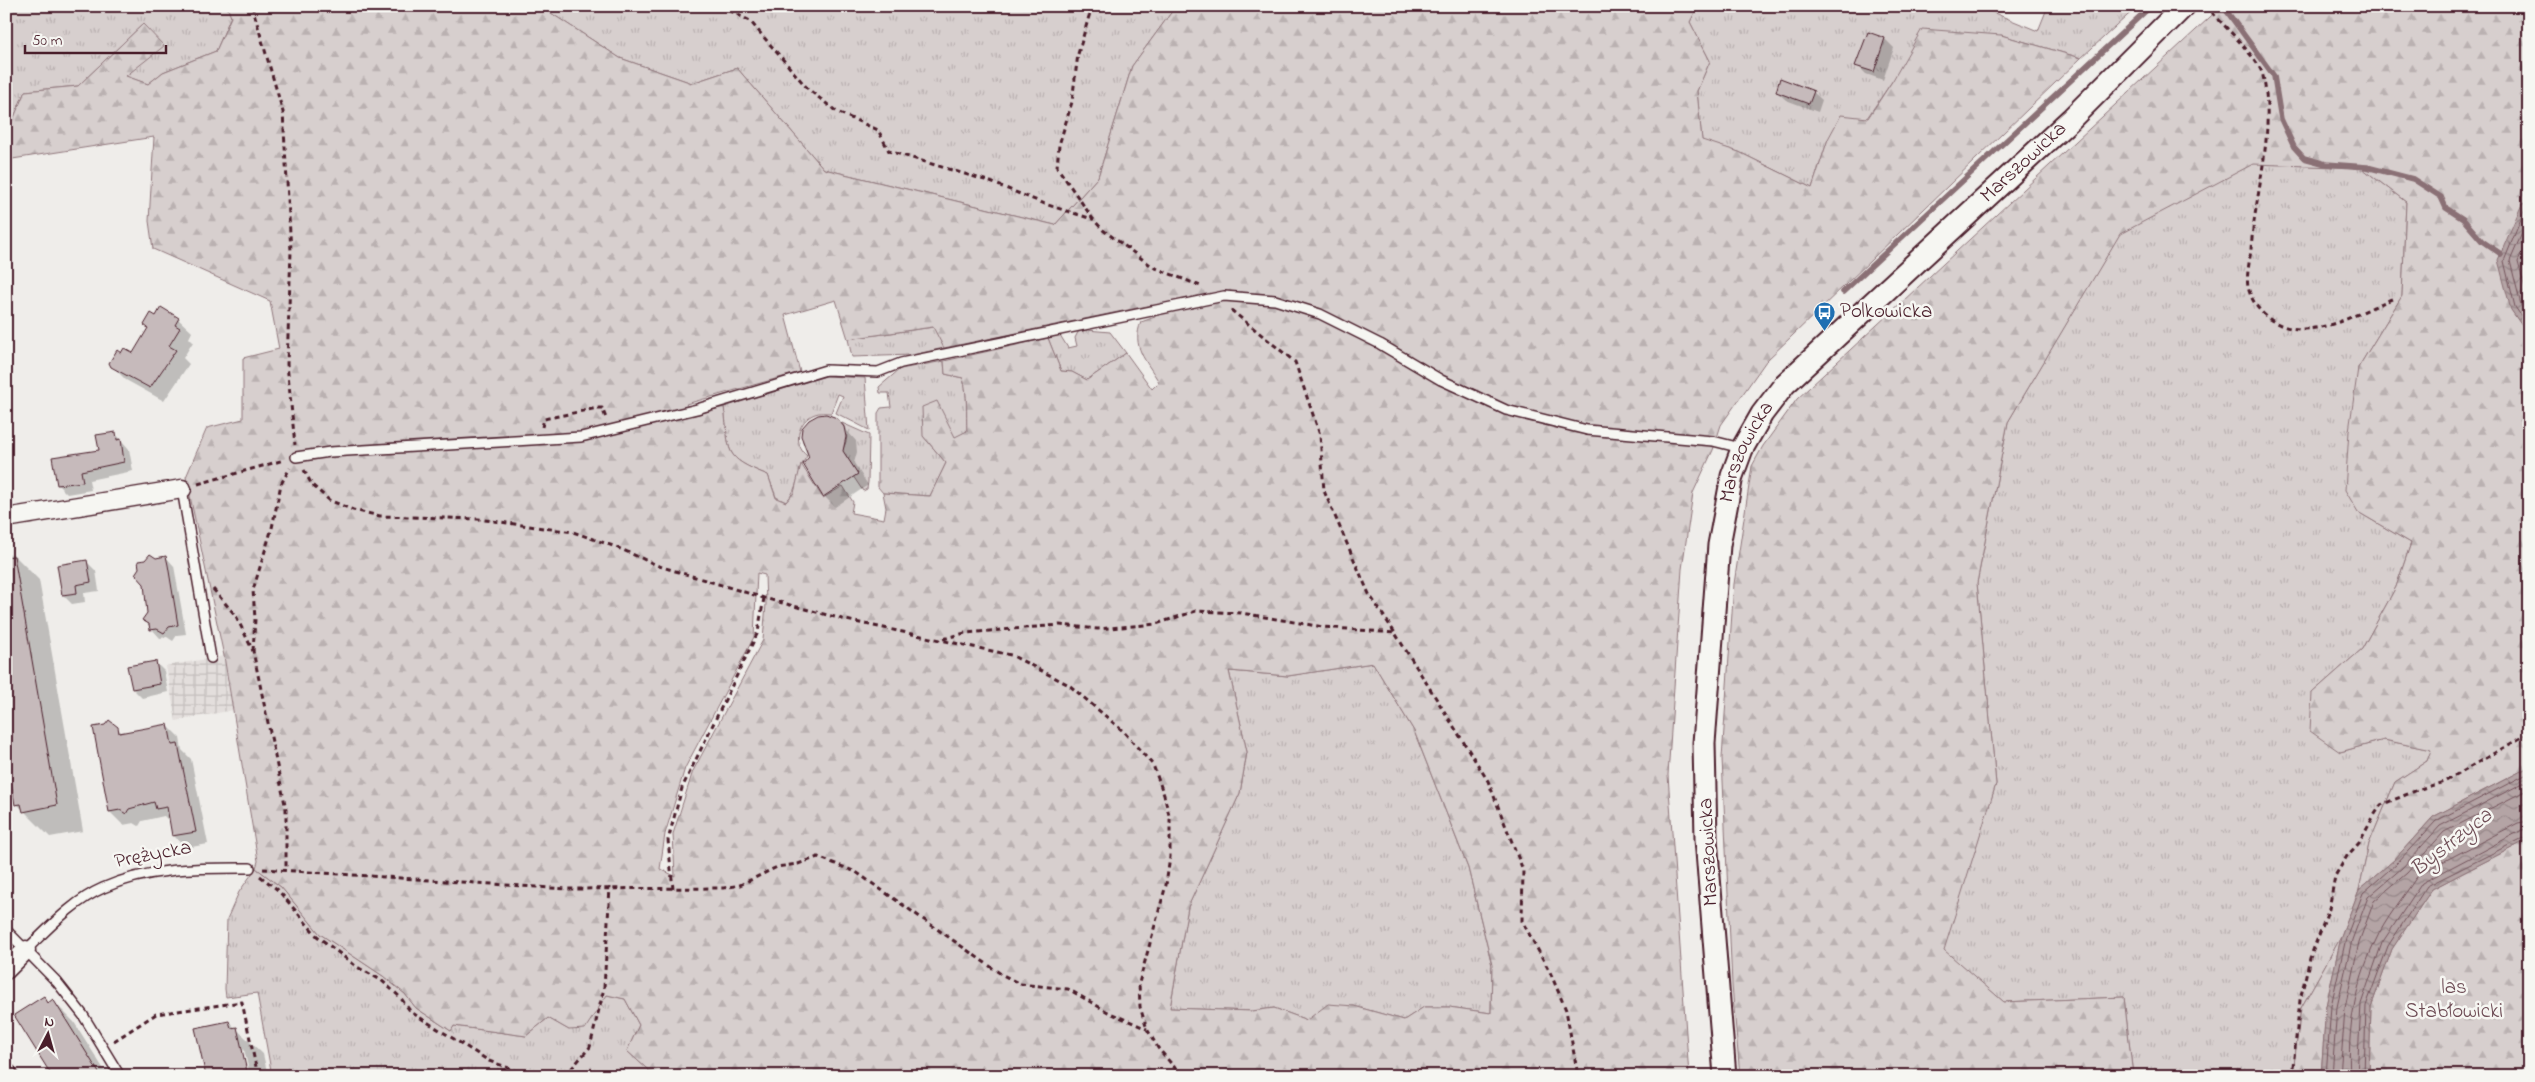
<svg xmlns="http://www.w3.org/2000/svg" width="2535" height="1082" font-family="'Indie Flower',sans-serif">
<style>
.industrial{fill:url(#industrial-grid)}
.grass{fill:url(#grass-tufts);stroke:#90777c}
.forest{fill:url(#forest-firs);stroke:#90777c;fill-rule:evenodd}
.water{fill:url(#water-waves);stroke:#8a6f74}
.shadow{fill:#0003}
.lines{fill:none;stroke-linecap:round;stroke-linejoin:round}
.shore{stroke:#74545c;stroke-width:1}
.stream{stroke:#8a6f74;stroke-width:5.5}
.building{fill:#c6babb;stroke:#4a1f2b}
.service-casing{stroke:#4a1f2b;stroke-width:12}
.minor-casing{stroke:#4a1f2b;stroke-width:21}
.tertiary-casing{stroke:#4a1f2b;stroke-width:25}
.path{stroke:#4a1f2b;stroke-width:3;stroke-dasharray:5 4;stroke-linecap:butt}
.service{stroke:#f6f6f2;stroke-width:9}
.minor{stroke:#f6f6f2;stroke-width:18}
.tertiary{stroke:#f6f6f2;stroke-width:21}
.labels{text-anchor:middle;dominant-baseline:central;stroke-width:5;stroke-linejoin:round;paint-order:stroke}
.street-label{font-size:21px;fill:#4a1f2b;stroke:#f6f6f2}
.poi-label{font-size:21px;fill:#4a1f2b;stroke:#f6f6f2;text-anchor:start}
.park-label{font-size:21px;fill:#6d4b54;stroke:#f6f6f2}
.water-label{font-size:22px;font-style:italic;fill:#6f4e56;stroke:#f6f6f2}
</style>
<defs>
<pattern id="industrial-grid" width="8" height="8" patternUnits="userSpaceOnUse" patternTransform="scale(1.25)"><rect width="8" height="8" fill="#e3dedc"/><path d="M0 4h8M4 0v8" fill="none" stroke="#c4bebd"/></pattern>
<pattern id="grass-tufts" width="24" height="20" patternUnits="userSpaceOnUse" patternTransform="scale(1.25)"><rect width="24" height="20" fill="#d7cfce"/><path d="M3 7l-1-3M5 7V3M7 7l1-3M15 17l-1-3M17 17v-4M19 17l1-3" fill="none" stroke="#bab1b1"/></pattern>
<pattern id="forest-firs" width="22" height="20" patternUnits="userSpaceOnUse" patternTransform="scale(1.25)"><rect width="22" height="20" fill="#d7cfce"/><path d="M5 1l3.5 6h-7zM16 11l3.5 6h-7z" fill="#bab1b1"/></pattern>
<pattern id="water-waves" width="16" height="10" patternUnits="userSpaceOnUse" patternTransform="scale(1.25)"><rect width="16" height="10" fill="#b4a4a5"/><path d="M0 5q4-4 8 0t8 0" fill="none" stroke="#948587"/></pattern>
</defs>
<rect width="100%" height="100%" fill="#efedea"/>
<filter id="ink" filterUnits="userSpaceOnUse"><feTurbulence type="fractalNoise" baseFrequency=".02" numOctaves="2"/><feDisplacementMap in="SourceGraphic" scale="10" xChannelSelector="R" yChannelSelector="G"/><feConvolveMatrix kernelMatrix="1 2 1 2 8 2 1 2 1" color-interpolation-filters="sRGB"/></filter>
<g filter="url(#ink)">
<polygon class="industrial" points="224,656 233,710 176,721 166,666"/>
<g class="grass">
<polygon points="6,6 227,6 231,16 216,51 163,72 148,84 125,76 143,24 78,86 25,91 6,137"/>
<polygon points="540,6 1176,6 1132,66 1098,177 1055,225 824,169 737,68 692,83 620,58"/>
<polygon points="1698,6 1769,6 1809,11 1811,6 1977,6 2038,31 2048,6 2138,6 2081,58 2001,35 1893,80 1867,118 1828,139 1812,188 1739,152 1702,141 1697,91 1710,61 1690,22"/>
<polygon points="2253,163 2362,168 2406,202 2402,296 2358,368 2358,512 2411,543 2396,587 2362,649 2312,693 2340,752 2384,740 2432,750 2427,761 2395,782 2369,844 2359,890 2341,937 2301,1008 2293,1073 2291,1076 2133,1076 2124,997 2004,1002 1943,950 1996,784 1977,583 2008,422 2120,233"/>
<polygon points="934,327 944,348 912,355 852,357 848,339"/>
<polygon points="1087,330 1110,332 1126,353 1087,380 1072,372 1061,371 1048,338 1060,335 1068,348 1077,346 1075,338 1078,332"/>
<path d="M944 361 945 374 963 378C968 395 966 413 967 431L956 438 923 436 946 463 930 496 883 493 878 487V413L881 408 891 407 889 393H880L879 387 900 369Z"/>
<path d="M826 376 865 378 869 430 836 413 843 396 838 394 831 413C826 413 819 412 815 414 798 420 792 444 807 456 796 471 800 487 786 502L776 497 768 475C722 457 730 453 724 407Z"/>
<path d="M842 423 869 435 868 482 867 489 863 491 839 455C847 443 850 435 842 423Z"/>
<polygon points="1373,663 1414,731 1468,868 1492,965 1491,1013 1449,1007 1424,1007 1404,1020 1354,1006 1307,1020 1274,1008 1252,1011 1170,1008 1188,907 1240,793 1247,752 1229,671 1288,676"/>
<polygon points="256,868 281,887 320,934 383,976 405,994 416,1008 451,1031 454,1026 526,1036 548,1018 569,1030 607,995 625,999 639,1025 627,1051 655,1076 272,1076 257,993 226,997 225,989 227,919 239,892"/>
</g>
<g class="forest">
<path d="M227 6H540L620 58 692 83 737 68 824 169 1055 225 1098 177 1132 66 1176 6H1698L1690 22 1710 61 1697 91 1702 140 1739 152 1812 188 1828 139 1841 115 1868 118 1893 80 1922 29 2001 35 2081 58 1766 361 1721 425 1713 450 1693 493 1682 569 1668 775 1689 1076H655L627 1051 639 1025 625 999 607 995 585 1029 569 1030 548 1018 526 1036 454 1026 451 1031 416 1008 405 994 383 976 320 934 281 887 256 868 258 861 224 656 186 477 207 428 243 419V358L279 349 270 301 153 249 149 221 154 137 6 160V137L25 91 78 86 143 24 164 46 126 76 148 84 163 72 216 51 231 17ZM836 300 848 339 933 327 944 348 1152 305 1155 317 1141 322C1131 347 1146 360 1159 382L1152 389 1126 353 1087 380 1072 372 1061 371 1048 338 944 361 945 374 963 378C968 395 966 413 967 431L955 437 937 401 922 407 923 436 946 463 930 496 883 493 886 508 884 519 851 513 853 502 843 486 823 498 801 464 794 493 786 502 776 498 768 475C722 457 730 453 724 407L694 415 686 404 800 372 785 315ZM757 573 765 575 766 604 763 640 693 771 673 834 675 876 660 869 665 834 685 768 754 637ZM1373 663 1414 731 1468 868 1492 965 1491 1013 1449 1007H1424L1404 1020 1354 1006 1328 1004 1307 1020 1274 1008 1252 1011 1170 1008 1188 907 1240 793 1247 752 1229 671 1288 676Z"/>
<polygon points="2222,6 2529,6 2529,201 2522,204 2511,309 2529,336 2529,767 2433,817 2394,860 2359,890 2369,844 2395,782 2427,761 2431,750 2384,740 2340,752 2310,731 2312,693 2362,649 2396,587 2411,543 2358,512 2345,490 2349,431 2358,368 2402,296 2406,202 2362,168 2253,164 2120,234 2008,422 1977,583 1996,784 1944,950 2004,1002 2124,997 2133,1076 1740,1076 1732,985 1722,758 1734,584 1752,466 1763,446 1797,399"/>
<polygon points="2529,839 2529,1076 2369,1076 2371,1007 2392,949 2432,889"/>
<polygon points="2341,937 2326,1006 2321,1076 2291,1076 2293,1073 2301,1008"/>
</g>
<g class="water">
<polygon points="2529,201 2529,336 2511,310 2498,260 2522,204"/>
<polygon points="2529,767 2529,839 2432,889 2392,949 2371,1007 2369,1076 2321,1076 2326,1006 2341,937 2359,890 2394,860 2433,817"/>
</g>
<g class="shadow">
<polygon points="1869,34 1885,39 1894,48 1883,80 1866,74 1857,65"/>
<polygon points="1777,92 1813,92 1822,100 1818,112 1786,100"/>
<polygon points="156,317 178,319 192,332 189,338 193,342 183,358 189,364 164,401 126,380 112,366 122,354 133,355"/>
<polygon points="840,423 856,441 857,452 854,463 868,485 835,507 824,496 802,442 803,429"/>
<polygon points="116,434 129,449 133,471 89,480 91,490 67,494 58,485 100,451"/>
<polygon points="13,554 39,580 83,831 50,837 17,804 6,711 6,555"/>
<polygon points="166,557 174,566 186,634 177,635 173,641 167,637 160,638 144,620 148,614 156,559"/>
<polygon points="87,562 96,571 99,591 84,593 85,602 72,604 63,595"/>
<polygon points="155,662 164,671 168,692 142,698 133,689"/>
<polygon points="167,725 180,738 182,750 191,759 208,844 186,848 173,835 170,822 164,816 142,821 139,826 134,823 123,825 110,812 117,728 123,734"/>
<polygon points="44,998 49,1003 53,1001 74,1022 108,1076 53,1076"/>
<polygon points="229,1022 263,1054 268,1076 250,1076 244,1049 207,1076"/>
</g>
<g class="lines">
<g class="shore">
<polyline points="2529,207 2525,209 2504,261 2515,307 2529,327"/>
<polyline points="2529,217 2510,261 2521,305 2529,316"/>
<polyline points="2529,236 2518,262 2529,303"/>
<polyline points="2326,1076 2331,1006 2346,938 2363,893 2397,863 2436,821 2529,773"/>
<polyline points="2332,1076 2337,1007 2352,940 2368,897 2402,868 2440,826 2529,780"/>
<polyline points="2340,1076 2345,1008 2359,942 2374,901 2407,873 2444,832 2529,789"/>
<path d="M2350 1076C2347 1028 2355 985 2375 942 2385 919 2403 898 2416 878L2423 872 2518 823 2529 821"/>
<polyline points="2357,1076 2361,1004 2382,943 2422,883 2522,830 2529,829"/>
<polyline points="2364,1076 2366,1006 2388,946 2427,886 2529,835"/>
</g>
<g class="stream">
<polyline points="2223,6 2274,76 2281,119 2294,147 2304,158 2326,164 2367,167 2413,179 2441,197 2446,208 2463,219 2482,241 2501,254"/>
<polyline points="1843,292 2151,6"/>
</g>
</g>
<g class="building">
<polygon points="1868,32 1885,38 1874,72 1855,66"/>
<polygon points="1780,78 1814,91 1809,104 1776,92"/>
<polygon points="161,307 179,318 175,325 180,328 169,346 176,350 150,388 111,367 109,363 117,350 121,353 124,348 133,353 148,328 144,325 151,313 156,316"/>
<polygon points="826,414 837,418 844,427 846,437 843,451 858,474 823,497 803,464 809,457 801,436 802,428 809,420 818,415"/>
<polygon points="116,432 117,440 121,439 124,462 81,471 83,482 57,485 52,457 99,450 96,435"/>
<polygon points="150,554 156,558 166,556 168,565 178,625 169,627 164,633 157,629 150,630 149,624 142,620 147,613 144,584 135,574 139,568 138,561 145,560"/>
<polygon points="14,556 57,805 23,812 21,804 15,805 6,753 6,557"/>
<polygon points="87,560 91,582 76,585 77,593 62,595 57,565"/>
<polygon points="156,661 160,684 132,689 127,666"/>
<polygon points="109,720 118,727 119,733 168,724 172,745 178,744 196,832 172,836 167,807 156,809 154,802 129,809 126,814 120,810 109,812 93,727 105,725"/>
<polygon points="44,996 48,1003 53,999 101,1076 52,1076 14,1015"/>
<polygon points="229,1021 231,1028 237,1027 248,1076 206,1076 195,1028"/>
</g>
<g class="lines">
<defs>
<g id="service">
<polyline points="296,457 330,452 581,437 697,409 826,370 878,372 901,363 1224,296 1275,300 1320,314 1380,344 1441,380 1506,410 1587,430 1713,441 1741,448"/>
<polyline points="182,489 211,658"/>
<polyline points="6,930 57,982 83,1015 120,1076"/>
<path d="M26 950C49 928 73 901 103 888 149 867 201 868 250 868"/>
</g>
<g id="minor">
<polyline points="6,518 182,489"/>
<polyline points="6,970 26,950"/>
</g>
<g id="tertiary">
<polyline points="6,1075 7,1076"/>
<path id="s1" d="M1725 1076 1706 839 1704 743 1719 545 1732 476 1742 449 1762 414 1785 384 2071 119 2184 6"/>
</g>
</defs>
<use href="#service" class="service-casing"/>
<use href="#minor" class="minor-casing"/>
<use href="#tertiary" class="tertiary-casing"/>
<g class="path">
<polyline points="252,6 283,112 291,251 287,364 295,445"/>
<polyline points="675,6 687,8 706,6"/>
<polyline points="721,6 750,21 808,89 837,112 878,130 889,151 988,181 1045,204 1092,219"/>
<polyline points="1092,6 1078,54 1072,102 1059,145 1057,167 1093,219 1103,230 1153,267 1203,287"/>
<path d="M2206 6C2218 20 2260 59 2263 76 2276 132 2255 193 2251 249 2250 260 2246 275 2248 287 2254 312 2277 330 2303 329 2334 329 2364 310 2392 299"/>
<polyline points="1231,310 1295,362 1320,435 1324,491 1369,594 1395,633"/>
<polyline points="542,427 544,419 597,408 602,408 606,418"/>
<polyline points="304,470 312,485 329,500 353,510 380,516 478,519 573,532 616,547 659,566 764,598 846,620 1011,655 1069,685 1123,731 1153,765 1164,795 1170,819 1170,857 1166,885 1139,983 1140,1007 1147,1029 1158,1048 1175,1068 1195,1076"/>
<polyline points="198,484 284,460"/>
<polyline points="213,589 236,616 253,651 286,809 286,870"/>
<polyline points="943,639 965,633 1060,625 1098,629 1156,624 1196,611 1241,613 1323,627 1395,633 1488,781 1523,870 1522,921 1550,972 1566,1010 1578,1076"/>
<polyline points="253,651 255,619 253,590 272,528 281,484 290,468"/>
<polyline points="263,869 567,889 724,888 740,885 777,867 798,864 818,857 856,872 1001,974 1020,984 1068,989 1108,1012 1147,1029"/>
<polyline points="260,876 278,890 317,936 357,967 381,980 400,997 411,1012 489,1061 532,1076"/>
<polyline points="673,889 668,840 682,788 758,632 764,598"/>
<polyline points="114,1041 156,1014 242,1002 258,1076"/>
<polyline points="565,1076 590,1047 604,988 610,887"/>
<polyline points="2292,1076 2300,1000 2310,958 2329,909 2335,876 2347,856 2359,843 2375,814 2381,805 2420,789 2444,782 2529,733"/>
<polyline points="2525,1076 2529,1029"/>
</g>
<use href="#service" class="service"/>
<use href="#minor" class="minor"/>
<use href="#tertiary" class="tertiary"/>
</g>
</g>
<defs>
<symbol id="bus-pin" viewBox="-11 -11 22 30"><path d="M0 17L-7.5 6A9.5 9.5 0 1 1 7.5 6Z" fill="#1f6fb2" stroke="#f6f6f2"/><path d="M-5-6H5V4H4V6H2V4H-2V6H-4V4H-5ZM-3.5-4V0h7V-4ZM-3.5 1.2v1.5H-2V1.2ZM2 1.2v1.5H3.5V1.2Z" fill="#fff"/></symbol>
</defs>
<g fill-rule="evenodd">
<use href="#bus-pin" x="1812" y="300" width="25" height="34"/>
</g>
<g class="labels">
<g class="street-label">
<text stroke="none"><textPath href="#s1" startOffset="1035">Marszowicka</textPath></text>
<text stroke="none"><textPath href="#s1" startOffset="630">Marszowicka</textPath></text>
<text transform="translate(1709 852) rotate(-93)">Marszowicka</text>
<text transform="translate(153 855) rotate(-11)">Prężycka</text>
</g>
<g class="poi-label">
<text x="1840" y="312">Polkowicka</text>
</g>
<g class="park-label">
<text x="2454" y="988">las<tspan x="2454" dy="24">Stabłowicki</tspan></text>
</g>
<g class="water-label">
<text transform="translate(2452 843) rotate(-38)">Bystrzyca</text>
</g>
</g>
<rect width="2535" height="1082" fill="none" stroke="#f6f6f2" stroke-width="25"/>
<rect x="12" y="12" width="2510" height="1057" fill="none" stroke="#4a1f2b" stroke-width="2" filter="url(#ink)"/>
<g transform="translate(48 1034) rotate(6)" stroke="#f6f6f2" stroke-width="4" paint-order="stroke">
<path d="M0-4L9 19L0 12L-9 19Z" fill="#4a1f2b"/>
<text y="-8" font-size="14" font-weight="bold" text-anchor="middle" fill="#4a1f2b">N</text>
</g>
<path d="M25 45v8h141v-8" fill="none" stroke="#4a1f2b" stroke-width="2.5"/>
<text x="32" y="45" font-size="15" fill="#4a1f2b" stroke="#f6f6f2" stroke-width="4" paint-order="stroke">50 m</text>
</svg>
